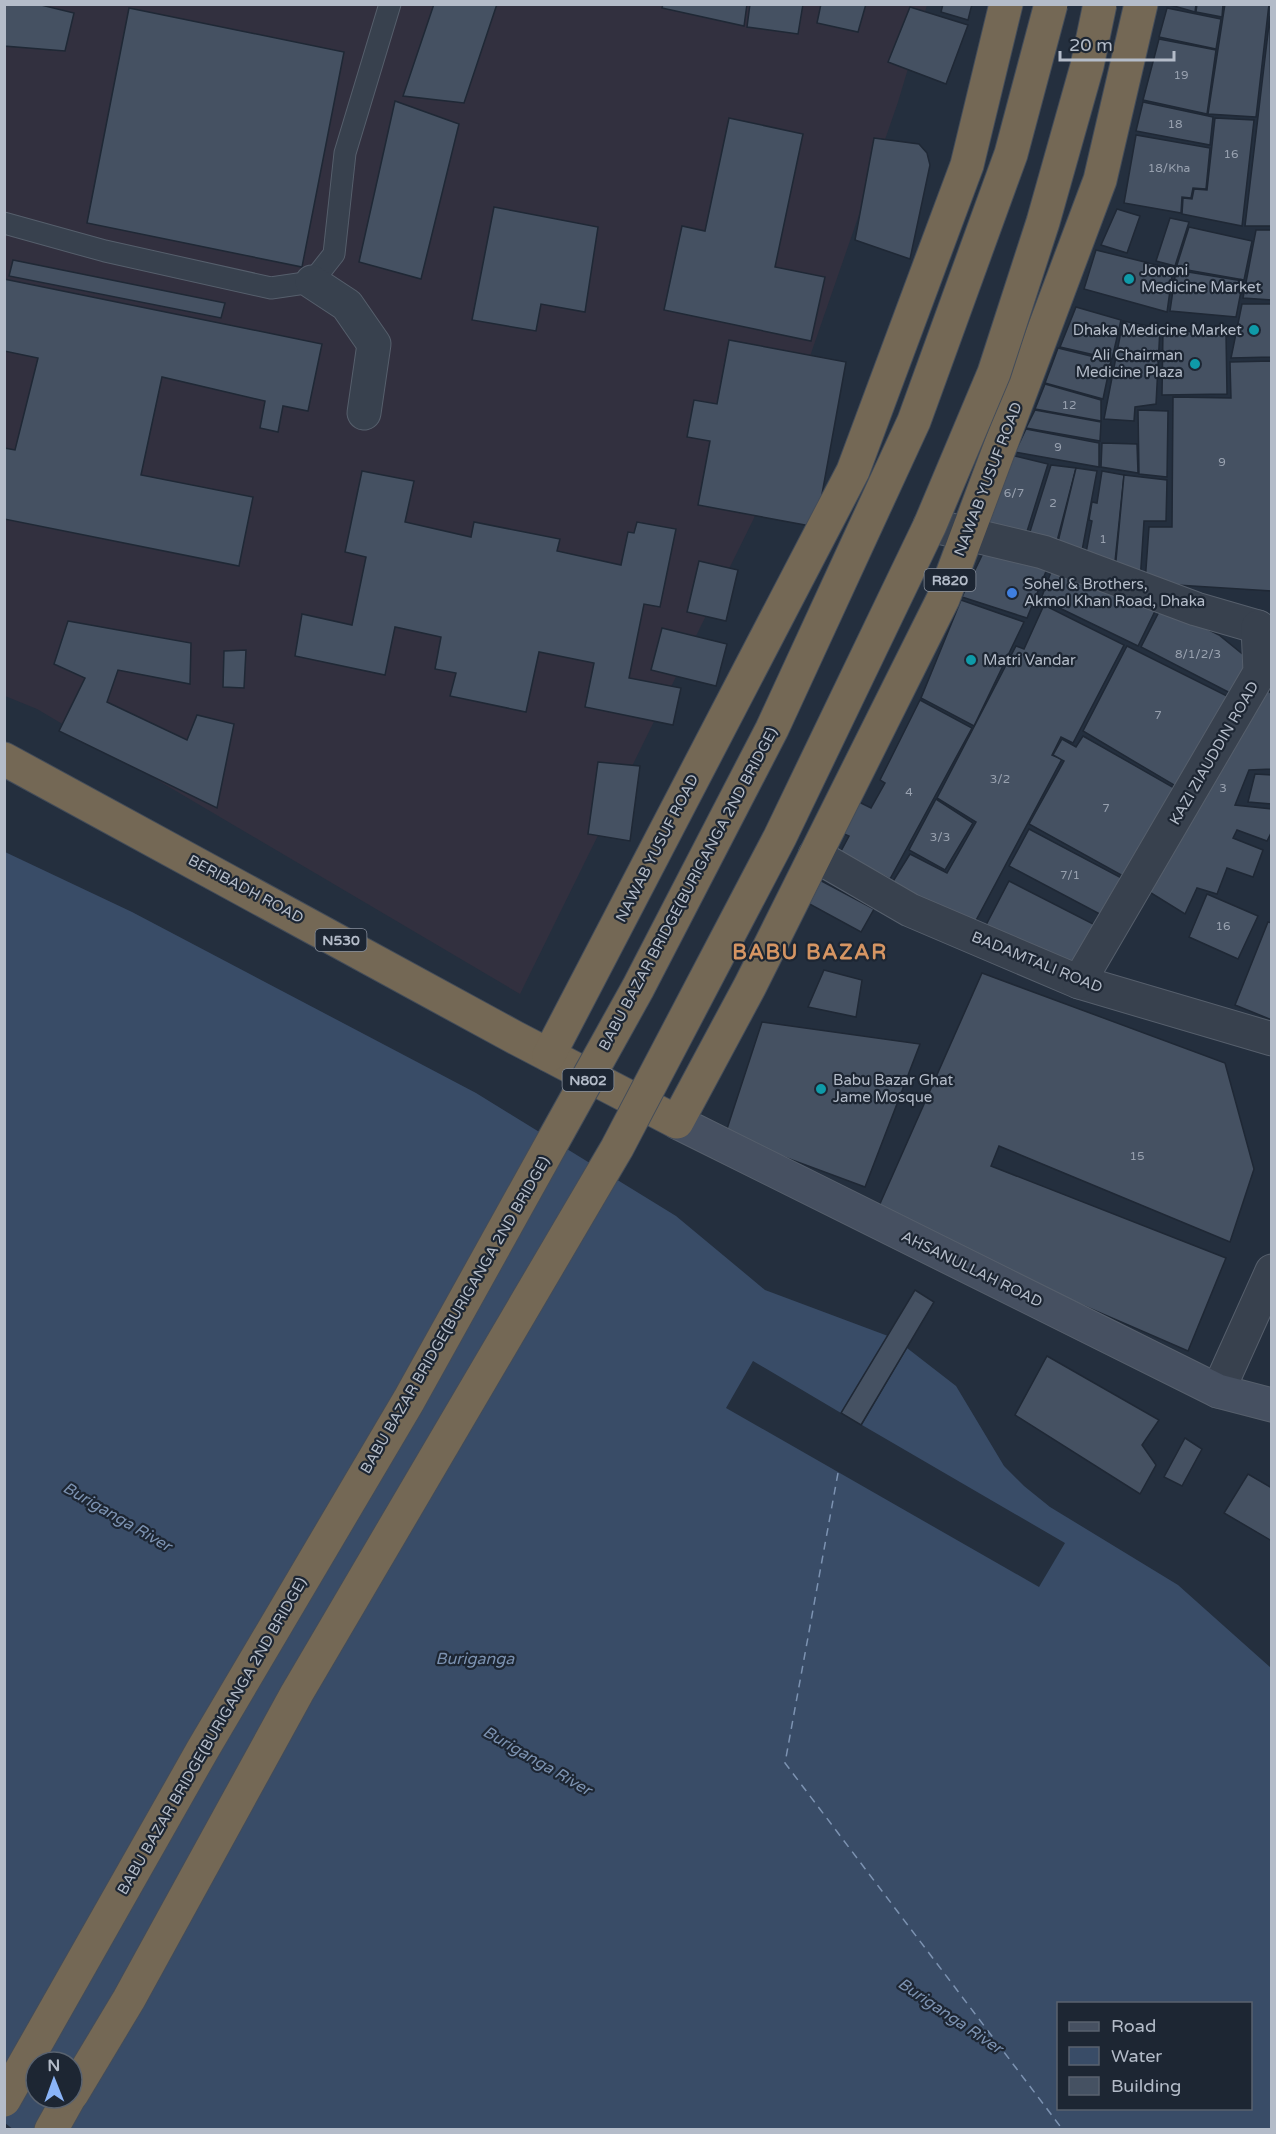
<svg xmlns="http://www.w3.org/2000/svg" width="1276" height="2134" font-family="'Varela Round',sans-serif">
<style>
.medical{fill:#32303f}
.water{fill:#394c67;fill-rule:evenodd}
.pier{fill:#242f3e}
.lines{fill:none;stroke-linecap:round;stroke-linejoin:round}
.ferry{stroke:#7c92b1;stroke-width:1.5;stroke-dasharray:8 6;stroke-linecap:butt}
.building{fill:#455162;stroke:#1f2835;stroke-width:1.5}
.lane-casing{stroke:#565f6c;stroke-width:23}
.street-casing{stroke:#565f6c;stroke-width:35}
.secondary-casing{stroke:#565f6c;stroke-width:35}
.highway-casing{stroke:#434c59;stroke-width:35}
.lane{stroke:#38414e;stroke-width:21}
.street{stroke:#38414e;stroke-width:33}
.secondary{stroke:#465061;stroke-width:33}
.highway{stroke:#746855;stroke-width:33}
.highway-bridge-casing{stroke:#434c59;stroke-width:35;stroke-linecap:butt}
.highway-bridge{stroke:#746855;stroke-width:33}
.culture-dot{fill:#0f9aa8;stroke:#1d2633;stroke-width:2}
.shop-dot{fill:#3f7fe0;stroke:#1d2633;stroke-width:2}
.labels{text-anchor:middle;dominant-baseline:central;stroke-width:4.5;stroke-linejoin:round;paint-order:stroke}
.number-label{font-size:12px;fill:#98a1af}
.shield{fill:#1d2633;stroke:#878f9c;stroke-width:1.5}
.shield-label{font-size:14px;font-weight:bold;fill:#b4bcc9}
.poi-label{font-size:15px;fill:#b4bcc9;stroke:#1d2633;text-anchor:start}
.street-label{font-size:15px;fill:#b4bcc9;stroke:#1d2633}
.water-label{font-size:16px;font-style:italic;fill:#7c92b1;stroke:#1d2633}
.district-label{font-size:21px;font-weight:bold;letter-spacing:1.5px;fill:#d59563;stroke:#1d2633}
</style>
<rect width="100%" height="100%" fill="#242f3e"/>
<polygon class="medical" points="4,5 927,5 898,102 754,518 520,994 37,709 5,696"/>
<path class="water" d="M5 852 132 912 476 1093 676 1216 765 1290 888 1336 907 1348 956 1386 1004 1466 1024 1486 1050 1507 1178 1585 1271 1668V2129L14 2130 5 2123ZM1058 2004H1250V2108H1058ZM36 2062H72V2098H36Z"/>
<polygon class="pier" points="889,1333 909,1345 862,1425 1065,1543 1039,1587 726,1408 753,1361 841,1413"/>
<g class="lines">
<polyline class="ferry" points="838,1473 785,1763 1063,2130"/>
</g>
<g class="building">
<polygon points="4,4 37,4 74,13 65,51 4,46"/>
<polygon points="434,4 497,4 464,103 403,96"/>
<polygon points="663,4 747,4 744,26 662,8"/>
<polygon points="750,4 803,4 798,34 747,27"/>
<polygon points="821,4 866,4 858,32 817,23"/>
<polygon points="943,4 972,4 968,20 941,12"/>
<polygon points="1167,4 1196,4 1195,12"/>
<polygon points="1197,4 1223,4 1222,17 1196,12"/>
<polygon points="1225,4 1269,4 1256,117 1208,114"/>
<polygon points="910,7 968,25 946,84 888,62"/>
<polygon points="129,8 344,52 302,267 87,223"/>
<polygon points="1167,8 1221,19 1216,49 1159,37"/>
<polygon points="1270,16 1272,226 1245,226"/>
<polygon points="1159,39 1216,50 1207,114 1143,100"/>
<polygon points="395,101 459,124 421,279 359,262"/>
<polygon points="1143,102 1213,117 1210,145 1136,131"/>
<polygon points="729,118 803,134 775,267 825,277 811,341 664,310 682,226 705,231"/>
<polygon points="1215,118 1254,120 1242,226 1182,214 1183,198 1192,199 1194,189 1207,190"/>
<polygon points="1136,135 1210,148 1206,189 1193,188 1191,198 1182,197 1181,213 1124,203"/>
<polygon points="874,138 919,144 927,153 930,165 910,259 855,240"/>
<polygon points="494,207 598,227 585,312 541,304 536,331 472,320"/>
<polygon points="1117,209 1140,216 1127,253 1101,245"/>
<polygon points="1170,218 1189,222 1175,266 1156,261"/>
<polygon points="1189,227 1252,241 1244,280 1176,268"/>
<polygon points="1256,230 1272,230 1272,300 1243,298"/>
<polygon points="1096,250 1173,269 1167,312 1084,289"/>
<polygon points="13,260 225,303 221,318 9,276"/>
<polygon points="1176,270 1243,281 1236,317 1170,311"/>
<polygon points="4,279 322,344 308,411 283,406 278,432 260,428 265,401 162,377 141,475 253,497 239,566 4,519 4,448 15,450 38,358 4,351"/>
<polygon points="1242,304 1272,304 1272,357 1231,358"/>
<polygon points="1076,307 1121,320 1112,359 1060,347"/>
<polygon points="1123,321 1160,328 1156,404 1135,407 1134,421 1104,419"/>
<polygon points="1163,330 1226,334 1227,394 1162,395"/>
<polygon points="729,340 846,362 816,527 698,505 710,441 687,437 694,400 717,404"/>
<polygon points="1058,348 1111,361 1103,399 1045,383"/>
<polygon points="1272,361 1272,591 1145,583 1149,527 1172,527 1173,397 1231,398 1230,362"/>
<polygon points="1045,384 1101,400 1101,421 1035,409"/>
<polygon points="1035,410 1101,422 1100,441 1026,428"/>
<polygon points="1138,410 1168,411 1167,477 1139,474"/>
<polygon points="1026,429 1099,443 1099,467 1015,452"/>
<polygon points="1102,443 1137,444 1138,473 1101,467"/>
<polygon points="1011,455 1048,464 1025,538 972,523"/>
<polygon points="1051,465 1076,468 1056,545 1028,538"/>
<polygon points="1076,468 1097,471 1081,556 1057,546"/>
<polygon points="362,471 414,481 405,522 471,537 474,522 560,539 557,551 621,565 628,532 634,533 637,522 676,529 660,607 644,604 629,678 681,688 673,725 585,707 594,663 539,652 526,712 450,696 456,673 435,669 441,637 395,627 385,675 295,656 302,614 352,625 366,557 345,552"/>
<polygon points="1102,471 1124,475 1114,571 1085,558 1092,521 1089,520 1092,502 1097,503"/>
<polygon points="1124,475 1167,480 1166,521 1144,521 1140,582 1115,571"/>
<polygon points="986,547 1049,564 1027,618 962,597"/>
<polygon points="699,561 738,570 726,621 687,612"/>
<polygon points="1054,564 1158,605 1138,646 1041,599"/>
<polygon points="961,600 1024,622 974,726 921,698"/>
<polygon points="1044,605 1124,645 1073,743 1061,737 1052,755 1062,759 973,926 892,883 910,854 947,873 976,822 937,798 1016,646 1024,649"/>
<polygon points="1162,606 1219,635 1251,661 1234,695 1141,647"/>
<polygon points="68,621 191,643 190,684 118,670 107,702 187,740 197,715 234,724 217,808 59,731 85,678 54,664"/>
<polygon points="662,628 727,644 716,686 651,670"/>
<polygon points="1127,646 1233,699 1184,791 1083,731"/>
<polygon points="246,650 244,688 223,687 224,651"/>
<polygon points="1264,688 1272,694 1272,769 1249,770 1235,805 1272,809 1272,831 1267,841 1237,830 1233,838 1263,850 1253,877 1227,868 1217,894 1197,888 1185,914 1143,888"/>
<polygon points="920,700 972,728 890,879 840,853 849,836 842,833 859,802 871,808 885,783 880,780"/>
<polygon points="1083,736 1183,793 1132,881 1029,824 1064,761 1053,755 1062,739 1076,747"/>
<polygon points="598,762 640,766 630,841 588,834"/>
<polygon points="1255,774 1272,775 1272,804 1248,802"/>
<polygon points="936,799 973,823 945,870 909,850"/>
<polygon points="1029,829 1131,883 1111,920 1009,866"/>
<polygon points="816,878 874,909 861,932 804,901"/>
<polygon points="1009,881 1101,928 1077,974 985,927"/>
<polygon points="1207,894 1258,916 1238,959 1189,937"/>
<polygon points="1268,922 1272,923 1272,1020 1235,1005"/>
<polygon points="824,970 862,980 856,1017 808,1007"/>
<polygon points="982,973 1225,1063 1254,1169 1230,1242 999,1146 991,1166 1226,1258 1188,1351 875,1215"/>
<polygon points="762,1022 920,1044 865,1187 725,1135"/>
<polygon points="915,1290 934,1302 861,1425 841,1413"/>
<polygon points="1047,1356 1159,1420 1142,1445 1156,1465 1140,1494 1015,1415"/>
<polygon points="1185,1438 1202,1449 1182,1486 1164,1477"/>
<polygon points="1248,1474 1272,1488 1272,1541 1224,1513"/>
</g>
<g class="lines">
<defs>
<polyline id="lane" points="4,223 105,251 271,288 312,282 334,254 345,153 390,4"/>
<g id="street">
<polyline points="312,282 347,305 374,344 364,413"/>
<polyline points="930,525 1043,552 1196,609 1258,627"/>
<polyline points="815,855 910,910 1079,982 1272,1039"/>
<polyline points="1079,982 1260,672 1258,627"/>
<polyline points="1218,1391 1272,1271"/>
</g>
<polyline id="secondary" points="677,1122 1218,1391 1272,1405"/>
<g id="highway">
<polyline points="4,759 514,1037 677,1122 750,986 943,599 1100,180 1141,4"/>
<polyline points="549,1055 853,471 967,165 1006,4"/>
<polyline points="51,2130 69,2098"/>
</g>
</defs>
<use href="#lane" class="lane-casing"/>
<use href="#street" class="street-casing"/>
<use href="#secondary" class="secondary-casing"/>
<use href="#highway" class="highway-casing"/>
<use href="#lane" class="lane"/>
<use href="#street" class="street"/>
<use href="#secondary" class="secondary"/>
<use href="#highway" class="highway"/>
<defs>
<g id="highway-bridge">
<polyline points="72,2094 129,1999 297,1693 617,1148 780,837 930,525 994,373 1043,222 1087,66 1100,4"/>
<polyline points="4,2100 203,1749 409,1400 638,988 772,729 914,421 1011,154 1051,4"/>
</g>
</defs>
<use href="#highway-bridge" class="highway-bridge-casing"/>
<use href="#highway-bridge" class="highway-bridge"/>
</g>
<g class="culture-dot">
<circle cx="1129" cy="279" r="6"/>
<circle cx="1254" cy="330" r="6"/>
<circle cx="1195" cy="364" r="6"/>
<circle cx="971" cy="660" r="6"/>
<circle cx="821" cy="1089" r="6"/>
</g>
<circle class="shop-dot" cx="1012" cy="593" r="6"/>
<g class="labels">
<g class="number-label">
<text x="1181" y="75">19</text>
<text x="1175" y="124">18</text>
<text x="1231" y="154">16</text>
<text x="1169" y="168">18/Kha</text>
<text x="1069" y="405">12</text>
<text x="1058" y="447">9</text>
<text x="1222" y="462">9</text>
<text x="1014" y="493">6/7</text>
<text x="1053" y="503">2</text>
<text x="1103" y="539">1</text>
<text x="1198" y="654">8/1/2/3</text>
<text x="1158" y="715">7</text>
<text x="1000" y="779">3/2</text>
<text x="1223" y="788">3</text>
<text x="909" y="792">4</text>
<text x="1106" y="808">7</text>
<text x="940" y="837">3/3</text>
<text x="1070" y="875">7/1</text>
<text x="1223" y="926">16</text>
<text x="1137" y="1156">15</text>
</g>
<g class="shield">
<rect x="924.5" y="569" width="51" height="22" rx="4.5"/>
<rect x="315.5" y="929" width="51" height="22" rx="4.5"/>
<rect x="562.5" y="1069" width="51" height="22" rx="4.5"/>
</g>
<g class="shield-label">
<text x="950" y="580">R820</text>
<text x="341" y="940">N530</text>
<text x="588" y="1080">N802</text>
</g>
<g class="poi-label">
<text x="1141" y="270">Jononi<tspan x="1141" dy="17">Medicine Market</tspan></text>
<text x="1242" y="330" text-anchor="end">Dhaka Medicine Market</text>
<text x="1183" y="355" text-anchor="end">Ali Chairman<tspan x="1183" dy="17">Medicine Plaza</tspan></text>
<text x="1024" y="584">Sohel &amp; Brothers,<tspan x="1024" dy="17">Akmol Khan Road, Dhaka</tspan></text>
<text x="983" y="660">Matri Vandar</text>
<text x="833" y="1080">Babu Bazar Ghat<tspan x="833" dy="17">Jame Mosque</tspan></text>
</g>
<g class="street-label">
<text transform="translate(988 479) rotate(-69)">NAWAB YUSUF ROAD</text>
<text transform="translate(1214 753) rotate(-60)">KAZI ZIAUDDIN ROAD</text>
<text transform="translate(657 848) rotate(-63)">NAWAB YUSUF ROAD</text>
<text transform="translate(246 889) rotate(28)">BERIBADH ROAD</text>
<text transform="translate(688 889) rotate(-62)">BABU BAZAR BRIDGE(BURIGANGA 2ND BRIDGE)</text>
<text transform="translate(1037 962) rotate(22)">BADAMTALI ROAD</text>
<text transform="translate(972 1269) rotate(26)">AHSANULLAH ROAD</text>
<text transform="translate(455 1315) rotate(-60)">BABU BAZAR BRIDGE(BURIGANGA 2ND BRIDGE)</text>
<text transform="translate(212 1736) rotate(-60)">BABU BAZAR BRIDGE(BURIGANGA 2ND BRIDGE)</text>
</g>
<g class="water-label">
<text transform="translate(117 1517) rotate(30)">Buriganga River</text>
<text x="475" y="1659">Buriganga</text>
<text transform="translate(537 1761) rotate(30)">Buriganga River</text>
<text transform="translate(950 2016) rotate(34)">Buriganga River</text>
</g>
<g class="district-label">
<text x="810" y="952">BABU BAZAR</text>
</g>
</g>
<rect width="1276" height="2134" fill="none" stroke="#b4bcc9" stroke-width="12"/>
<rect x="1057" y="2002" width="195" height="108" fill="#1d2633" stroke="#59626f" stroke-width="1.5"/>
<rect x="1069" y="2022" width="30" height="9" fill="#465061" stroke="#59626f" stroke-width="1.5"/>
<text x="1111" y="2032" font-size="18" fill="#b4bcc9">Road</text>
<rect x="1069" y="2047" width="30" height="18" fill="#394c67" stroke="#59626f" stroke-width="1.5"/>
<text x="1111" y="2062" font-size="18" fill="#b4bcc9">Water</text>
<rect x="1069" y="2077" width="30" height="18" fill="#455162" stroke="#59626f" stroke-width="1.5"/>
<text x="1111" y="2092" font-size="18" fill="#b4bcc9">Building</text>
<g transform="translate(54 2080) rotate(359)"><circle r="28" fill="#1d2633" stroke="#59626f" stroke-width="1.5"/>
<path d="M0-4.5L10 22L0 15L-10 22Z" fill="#8ab4f8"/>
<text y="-9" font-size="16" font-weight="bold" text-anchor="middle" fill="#b4bcc9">N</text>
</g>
<path d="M1060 51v9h114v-9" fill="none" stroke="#b4bcc9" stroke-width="3"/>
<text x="1069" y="51" font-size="18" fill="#b4bcc9" stroke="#1d2633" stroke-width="4.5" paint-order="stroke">20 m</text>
</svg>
